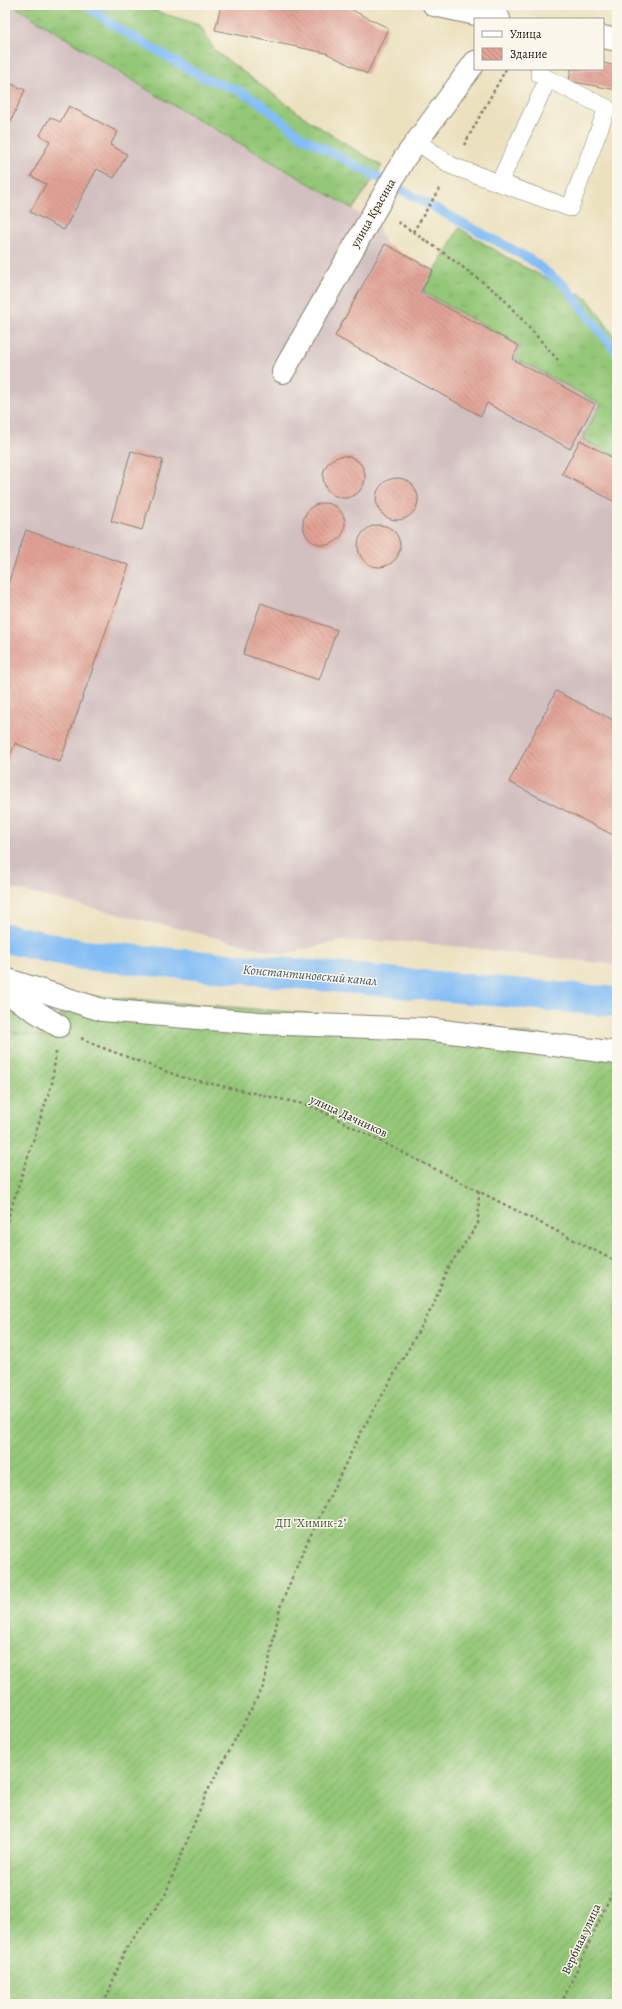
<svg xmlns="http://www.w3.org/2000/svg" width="622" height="2009" font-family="Alegreya,serif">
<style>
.industrial{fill:#d2bfc0}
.grass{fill:url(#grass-tufts);stroke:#58724a}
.garden{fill:url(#garden-furrows);stroke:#58724a}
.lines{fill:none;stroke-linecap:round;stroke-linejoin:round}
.stream{stroke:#83bdf5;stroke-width:9}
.canal{stroke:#83bdf5;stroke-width:30}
.building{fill:url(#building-back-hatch)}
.lane-casing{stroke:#847e6e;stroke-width:18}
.street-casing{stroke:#847e6e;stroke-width:24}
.path{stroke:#847e6e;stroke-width:2.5;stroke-dasharray:3 3;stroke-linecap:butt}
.lane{stroke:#fff;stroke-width:17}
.street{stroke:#fff;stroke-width:22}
.labels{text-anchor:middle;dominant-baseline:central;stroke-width:3;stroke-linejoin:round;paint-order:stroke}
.street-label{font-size:12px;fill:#1c1c1c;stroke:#fbf7ec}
.park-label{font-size:12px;fill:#46583c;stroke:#fbf7ec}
.water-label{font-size:13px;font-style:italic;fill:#405468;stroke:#fbf7ec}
</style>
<defs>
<pattern id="grass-tufts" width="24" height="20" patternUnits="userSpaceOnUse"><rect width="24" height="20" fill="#94c778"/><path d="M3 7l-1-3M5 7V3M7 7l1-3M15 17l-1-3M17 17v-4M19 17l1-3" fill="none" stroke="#7faa67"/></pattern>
<pattern id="garden-furrows" width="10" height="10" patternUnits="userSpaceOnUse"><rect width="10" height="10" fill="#94c778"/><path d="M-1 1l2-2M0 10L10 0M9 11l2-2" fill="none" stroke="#7faa67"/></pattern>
<pattern id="building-back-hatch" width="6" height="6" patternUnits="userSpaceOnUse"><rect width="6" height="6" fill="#e1a295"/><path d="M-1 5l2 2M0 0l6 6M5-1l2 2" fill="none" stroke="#c08b80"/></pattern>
</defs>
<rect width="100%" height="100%" fill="#fbf7ec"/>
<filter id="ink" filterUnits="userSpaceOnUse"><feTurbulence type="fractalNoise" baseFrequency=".025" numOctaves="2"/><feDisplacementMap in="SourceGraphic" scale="8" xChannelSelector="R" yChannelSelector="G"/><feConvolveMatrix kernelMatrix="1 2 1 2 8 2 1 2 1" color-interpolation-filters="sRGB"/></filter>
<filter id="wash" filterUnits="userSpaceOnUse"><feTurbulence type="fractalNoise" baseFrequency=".012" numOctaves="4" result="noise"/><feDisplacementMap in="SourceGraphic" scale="16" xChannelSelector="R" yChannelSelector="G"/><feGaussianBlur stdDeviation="0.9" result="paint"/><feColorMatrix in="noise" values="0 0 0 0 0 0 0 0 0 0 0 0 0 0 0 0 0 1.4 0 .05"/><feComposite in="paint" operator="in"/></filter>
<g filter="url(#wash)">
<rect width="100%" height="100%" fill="#ece1bf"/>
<polygon class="industrial" points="5,5 13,5 153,93 378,225 385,244 435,270 423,292 521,346 515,358 601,404 583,439 617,457 617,965 418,942 339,941 284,954 5,887"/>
<g class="grass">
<polygon points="13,5 136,5 200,25 215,51 311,122 382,166 353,209 153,93"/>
<polygon points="459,228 516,263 588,299 617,340 617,457 582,439 601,404 515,358 521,346 423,292"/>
<polygon points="5,1006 49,1038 5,1031"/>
</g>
<polygon class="garden" points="71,994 352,1017 617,1042 617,2004 5,2004 5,1031 49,1038"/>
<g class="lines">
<polyline class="stream" points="86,5 118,28 204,78 238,90 259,102 301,136 530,259 566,287 617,353"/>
<polyline class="canal" points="5,938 83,955 617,1002"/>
</g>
<g id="blocks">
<g class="building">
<polygon points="221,5 342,5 388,28 367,74 326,53 215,30"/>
<polygon points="603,63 617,66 617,90 569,81 571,69 603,69"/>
<polygon points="5,81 25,90 5,134"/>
<polygon points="69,106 118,132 110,145 127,154 114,178 97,169 64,230 30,212 46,184 31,176 50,141 40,135 50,117 60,122"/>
<polygon points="385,244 433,270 420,293 519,346 512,359 595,404 570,449 487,403 481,416 335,336"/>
<polygon points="580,440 617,460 617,503 562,474"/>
<polygon points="131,451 163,460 142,530 111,521"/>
<circle cx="344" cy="477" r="21"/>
<circle cx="397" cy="499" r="21"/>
<circle cx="324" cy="524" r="21"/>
<circle cx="379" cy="546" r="21"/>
<polygon points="26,530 129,565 60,762 15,743 8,761 5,758 5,593"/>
<polygon points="261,603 337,630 319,680 243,654"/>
<polygon points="556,691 617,722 617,837 509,782"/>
</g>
</g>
</g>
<g filter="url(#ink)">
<use href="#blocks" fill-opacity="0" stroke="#847e6e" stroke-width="1"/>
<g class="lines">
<defs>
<g id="lane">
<polyline points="416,141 452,166 570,208 607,108 540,75 539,69"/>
<polyline points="499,183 548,79"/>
</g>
<g id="street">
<polyline points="434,5 499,19"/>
<polyline points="603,37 617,40"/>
<polyline points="283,372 404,159 475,62"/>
<polyline points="5,979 102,1010 259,1023 427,1029 617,1053"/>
<polyline points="5,992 59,1026"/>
</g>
</defs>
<use href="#lane" class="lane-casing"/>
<use href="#street" class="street-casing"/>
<g class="path">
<polyline points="464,145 506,69"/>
<polyline points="398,222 441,251 500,295 558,360"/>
<polyline points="413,232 441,186"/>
<polyline points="81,1038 95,1045 181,1077 312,1106 617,1262"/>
<polyline points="5,1227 52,1083 56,1052"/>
<polyline points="104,2004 125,1950 165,1895 206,1794 264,1685 280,1607 304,1549 360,1434 434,1304 447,1269 478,1224 479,1190"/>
<polyline points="561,2004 617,1882"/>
</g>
<use href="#lane" class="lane"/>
<use href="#street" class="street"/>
</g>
</g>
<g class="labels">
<g class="street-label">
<text transform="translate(373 213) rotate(-60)">улица Красина</text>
<text transform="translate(349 1116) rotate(25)">улица Дачников</text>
<text transform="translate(581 1939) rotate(-65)">Вербная улица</text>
</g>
<g class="park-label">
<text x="311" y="1523">ДП "Химик-2"</text>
</g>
<g class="water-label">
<text transform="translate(310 975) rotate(5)">Константиновский канал</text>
</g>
</g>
<rect width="622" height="2009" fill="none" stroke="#fbf7ec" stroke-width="20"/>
<rect x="474" y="18" width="130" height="52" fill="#fbf7ec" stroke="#a29f99"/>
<rect x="482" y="31" width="20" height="6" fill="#ffffff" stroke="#a29f99"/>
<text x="510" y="38" font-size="12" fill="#1c1c1c">Улица</text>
<rect x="482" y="48" width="20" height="12" fill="url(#building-back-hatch)" stroke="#a29f99"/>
<text x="510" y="58" font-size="12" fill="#1c1c1c">Здание</text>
</svg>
